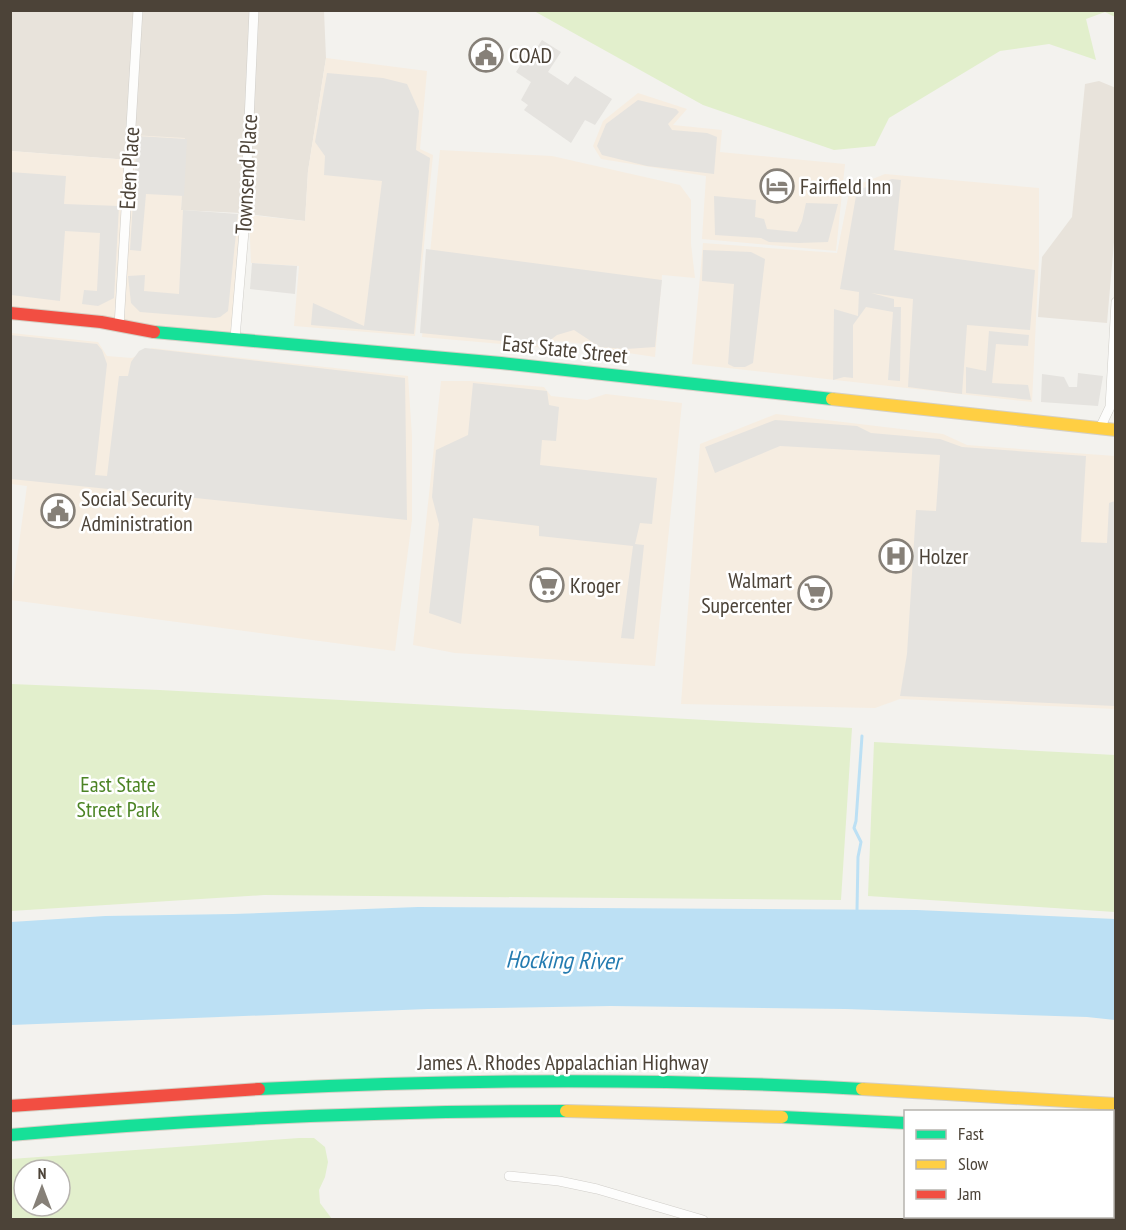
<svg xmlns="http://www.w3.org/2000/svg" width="1126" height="1230" font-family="'PT Sans Narrow',sans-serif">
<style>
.residential{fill:#e8e3db}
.commercial{fill:#f6ede1}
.green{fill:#e2efcc;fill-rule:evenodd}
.parking{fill:#e5e3df}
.water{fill:#bce0f4}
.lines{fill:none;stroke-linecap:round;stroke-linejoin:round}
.stream{stroke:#bce0f4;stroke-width:3}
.street-casing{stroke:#d0cec9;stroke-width:10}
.fast-casing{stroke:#d4cfc4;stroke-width:14}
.slow-casing{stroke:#d4cfc4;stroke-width:14}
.jam-casing{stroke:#d4cfc4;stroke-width:14}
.street{stroke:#fdfdfc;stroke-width:9}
.fast{stroke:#16e098;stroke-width:12}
.slow{stroke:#ffcf43;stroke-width:12}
.jam{stroke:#f24e42;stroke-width:12}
.labels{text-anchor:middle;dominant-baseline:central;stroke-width:5;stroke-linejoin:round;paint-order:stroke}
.poi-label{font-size:22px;fill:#4c4338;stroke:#fff;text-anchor:start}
.street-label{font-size:22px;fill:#4c4338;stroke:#fff}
.park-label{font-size:22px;fill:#4c8425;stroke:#fff}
.water-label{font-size:24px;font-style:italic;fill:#247bb0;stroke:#fff}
</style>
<rect width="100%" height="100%" fill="#f3f2ee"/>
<g class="residential">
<polygon points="10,11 324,11 326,58 308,171 305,221 240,213 181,210 184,138 130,160 11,151"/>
<polygon points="1099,81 1116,88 1116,219 1107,323 1038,317 1042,257 1072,217 1085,84"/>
</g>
<g class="commercial">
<polygon points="326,58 427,71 420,149 433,155 415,336 294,326 299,266 251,263 249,215 305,221 308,171"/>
<polygon points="638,93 687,109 673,125 722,130 720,152 845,164 836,251 702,239 706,176 601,159 593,146 603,121"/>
<polygon points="131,135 185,138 181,210 245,215 235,338 11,313 10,151 129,160"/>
<polygon points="440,150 552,156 680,185 691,200 691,244 695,278 662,275 655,357 601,349 594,345 556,341 546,348 422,337"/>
<polygon points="885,174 1039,188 1039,258 1032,402 692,364 703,243 837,253 850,188"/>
<polygon points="11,333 98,342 107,356 132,358 152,348 408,376 412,436 412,520 395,651 11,600 27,486 11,484"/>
<polygon points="441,381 470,381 544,387 551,396 587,400 606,394 682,403 655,666 455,653 413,645"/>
<polygon points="776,414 943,434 967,445 1115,456 1115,709 900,699 875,708 681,704 700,444"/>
</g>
<g class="green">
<polygon points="1115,10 1115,17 1105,12 1086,19 1096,60 1049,44 1000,51 889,118 875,146 834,150 703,105 534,11"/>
<polygon points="11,684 160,690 852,728 841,900 264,895 11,911"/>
<polygon points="874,742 1115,755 1115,912 868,896"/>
<path d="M299 1138H314L325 1147 328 1162 325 1177 319 1190 320 1203 332 1219H11V1159ZM24 1170H60V1206H24Z"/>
</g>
<g class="parking">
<polygon points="542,40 561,52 548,72 568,85 575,76 612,99 595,125 585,120 571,143 524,110 528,105 521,100 531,82 516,72 525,58 529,60"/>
<polygon points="327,73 383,78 407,84 419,111 416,150 430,158 414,334 311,325 313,303 364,326 382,181 324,175 325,156 315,142"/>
<polygon points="638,100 676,109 679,112 668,124 672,130 707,133 717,137 714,174 647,166 602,155 597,146 606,124"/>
<polygon points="137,136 187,139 184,196 146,194 141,251 130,250"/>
<polygon points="10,172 66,176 64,204 119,206 114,298 98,306 82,304 84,290 97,291 100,233 65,231 60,301 11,295"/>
<polygon points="892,179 901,180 894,250 1035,270 1030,330 967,325 962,394 908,387 913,299 871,293 894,299 894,307 901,307 900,381 888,380 893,312 866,307 853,325 853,378 844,377 833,380 834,309 858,316 859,292 840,289 857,190"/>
<polygon points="714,196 756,200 755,217 764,219 767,229 797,232 802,221 806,203 838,204 828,242 799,243 769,242 761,238 715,235"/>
<polygon points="183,210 238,214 228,311 220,317 215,318 140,312 131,303 128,276 145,275 144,291 179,294"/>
<polygon points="426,249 662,280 655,347 626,349 600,347 574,330 557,335 544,345 420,333"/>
<polygon points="703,250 751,252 765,259 753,363 745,367 734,367 728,364 734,284 702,281"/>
<polygon points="252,263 297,266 295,294 250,289"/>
<polygon points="989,331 1029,335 1028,346 996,344 992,383 1028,385 1031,400 966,393 966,367 986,371"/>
<polygon points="10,335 97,344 102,350 107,364 95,475 107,476 119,376 128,376 131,362 139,351 145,348 405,378 407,520 11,479"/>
<polygon points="1078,373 1103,376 1098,406 1041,402 1042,374 1064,377 1069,387 1077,387"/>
<polygon points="473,383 547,391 549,405 559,407 556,441 542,440 540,465 657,478 652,524 640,523 635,544 644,545 634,639 621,638 633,546 539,536 539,526 473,518 461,624 429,613 439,524 432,497 436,450 468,435"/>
<polygon points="775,420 857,426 871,433 940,439 962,447 1086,456 1081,542 1107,543 1109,503 1115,501 1115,706 900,696 907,654 916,510 936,511 940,455 780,446 715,473 705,447"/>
</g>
<polygon class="water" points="418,907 917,910 1115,919 1115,1020 1087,1017 845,1009 611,1006 428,1009 11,1025 11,922 105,916 233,914"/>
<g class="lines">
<polyline class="stream" points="857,910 858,857 861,842 854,828 856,821 862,736"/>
<defs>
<g id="street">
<polyline points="119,326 138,10"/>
<polyline points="235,338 244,231 254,10"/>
<polyline points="1100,428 1110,407 1116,302"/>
<polyline points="509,1176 559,1181 597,1189 703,1220"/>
</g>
<g id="fast">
<polyline points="154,332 501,363 832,399"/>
<path d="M259 1089C461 1079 661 1078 862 1089"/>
<polyline points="782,1117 906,1123"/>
<path d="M10 1135C195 1119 380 1111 566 1111"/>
<polyline points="1112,1136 1116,1136"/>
</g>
<g id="slow">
<polyline points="832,399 1116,430"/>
<polyline points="862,1089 1116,1104"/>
<polyline points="566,1111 782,1117"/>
</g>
<g id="jam">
<polyline points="10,313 101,322 154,332"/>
<polyline points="10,1106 259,1089"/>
</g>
</defs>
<use href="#street" class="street-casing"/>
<use href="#fast" class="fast-casing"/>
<use href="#slow" class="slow-casing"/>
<use href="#jam" class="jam-casing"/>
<use href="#street" class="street"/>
<use href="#fast" class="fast"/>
<use href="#slow" class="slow"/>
<use href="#jam" class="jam"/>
</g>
<defs>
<symbol id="civic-ring" viewBox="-11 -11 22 22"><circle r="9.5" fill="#fff" stroke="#868078" stroke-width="1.5"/><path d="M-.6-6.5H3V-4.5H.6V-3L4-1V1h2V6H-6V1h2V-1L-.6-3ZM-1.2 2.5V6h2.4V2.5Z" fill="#868078"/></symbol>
<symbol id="hotel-ring" viewBox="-11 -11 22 22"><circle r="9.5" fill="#fff" stroke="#868078" stroke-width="1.5"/><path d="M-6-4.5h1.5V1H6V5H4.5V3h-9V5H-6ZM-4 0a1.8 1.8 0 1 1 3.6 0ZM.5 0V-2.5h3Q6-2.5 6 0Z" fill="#868078"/></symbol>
<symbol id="hospital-ring" viewBox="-11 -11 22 22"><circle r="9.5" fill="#fff" stroke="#868078" stroke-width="1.5"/><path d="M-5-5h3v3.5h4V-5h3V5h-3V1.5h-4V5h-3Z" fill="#868078"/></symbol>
<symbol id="supermarket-ring" viewBox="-11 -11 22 22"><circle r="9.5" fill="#fff" stroke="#868078" stroke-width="1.5"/><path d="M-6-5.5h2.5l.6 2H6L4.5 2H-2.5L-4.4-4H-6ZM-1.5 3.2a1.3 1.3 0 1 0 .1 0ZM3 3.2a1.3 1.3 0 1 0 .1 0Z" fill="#868078"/></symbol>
</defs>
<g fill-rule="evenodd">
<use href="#civic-ring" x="467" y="36" width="38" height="38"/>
<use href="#hotel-ring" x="758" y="167" width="38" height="38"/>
<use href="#civic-ring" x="39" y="492" width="38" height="38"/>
<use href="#hospital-ring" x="877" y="537" width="38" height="38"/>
<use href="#supermarket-ring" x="528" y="566" width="38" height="38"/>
<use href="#supermarket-ring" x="796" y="574" width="38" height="38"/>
</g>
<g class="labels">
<g class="poi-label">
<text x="509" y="55">COAD</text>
<text x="800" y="186">Fairfield Inn</text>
<text x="81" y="498">Social Security<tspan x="81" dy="25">Administration</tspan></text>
<text x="919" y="556">Holzer</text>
<text x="792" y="580" text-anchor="end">Walmart<tspan x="792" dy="25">Supercenter</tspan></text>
<text x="570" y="585">Kroger</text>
</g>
<g class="street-label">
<text transform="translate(129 168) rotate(-87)">Eden Place</text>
<text transform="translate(246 174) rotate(-87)">Townsend Place</text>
<text transform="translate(565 349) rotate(6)">East State Street</text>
<text x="563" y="1062">James A. Rhodes Appalachian Highway</text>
</g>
<g class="park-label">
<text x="118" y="784">East State<tspan x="118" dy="25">Street Park</tspan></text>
</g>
<g class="water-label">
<text transform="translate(563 960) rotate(1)">Hocking River</text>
</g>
</g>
<rect width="1126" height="1230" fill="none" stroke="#4c4338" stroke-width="24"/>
<rect x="904" y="1110" width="210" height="108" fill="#ffffff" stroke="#b7b4af" stroke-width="1.5"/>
<rect x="916" y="1130" width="30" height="9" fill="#16e098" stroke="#b7b4af" stroke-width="1.5"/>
<text x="958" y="1140" font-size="18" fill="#4c4338">Fast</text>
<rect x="916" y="1160" width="30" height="9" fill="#ffcf43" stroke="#b7b4af" stroke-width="1.5"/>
<text x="958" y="1170" font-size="18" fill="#4c4338">Slow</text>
<rect x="916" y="1190" width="30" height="9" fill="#f24e42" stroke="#b7b4af" stroke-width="1.5"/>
<text x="958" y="1200" font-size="18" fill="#4c4338">Jam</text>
<g transform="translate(42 1188)"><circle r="28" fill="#ffffff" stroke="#b7b4af" stroke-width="1.5"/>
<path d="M0-4.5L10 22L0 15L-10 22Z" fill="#868078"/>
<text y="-9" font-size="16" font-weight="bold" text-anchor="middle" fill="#4c4338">N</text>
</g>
</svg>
